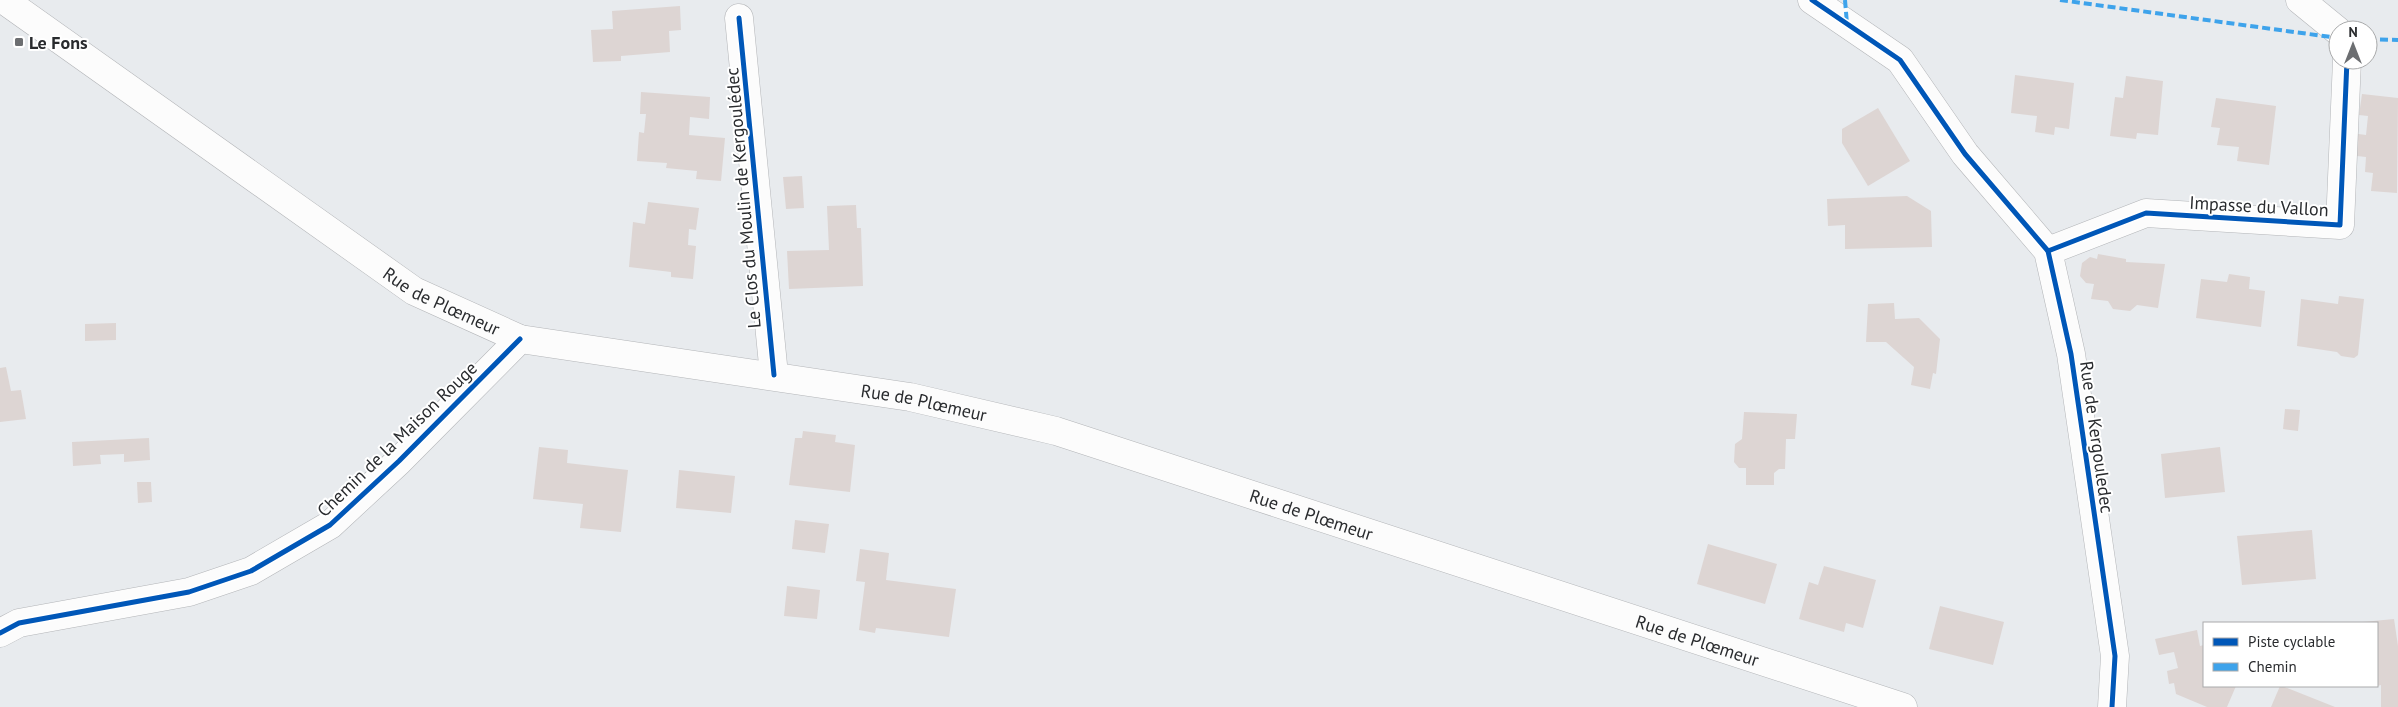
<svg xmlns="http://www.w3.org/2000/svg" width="2398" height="707" font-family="'PT Sans',sans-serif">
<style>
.building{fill:#ddd5d3}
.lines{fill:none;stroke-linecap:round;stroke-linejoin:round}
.minor-casing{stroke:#b3b5b8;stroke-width:29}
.secondary-casing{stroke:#b3b5b8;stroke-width:29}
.minor{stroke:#fcfcfc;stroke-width:28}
.secondary{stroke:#fcfcfc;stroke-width:28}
.quiet{stroke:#3ea3eb;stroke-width:4;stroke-dasharray:8 4;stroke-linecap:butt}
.cycleway-casing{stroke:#fff;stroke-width:8}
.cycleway{stroke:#0057b8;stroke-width:5}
.poi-dot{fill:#6c6e71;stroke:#fff;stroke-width:2}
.labels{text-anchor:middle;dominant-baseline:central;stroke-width:4;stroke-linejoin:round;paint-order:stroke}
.poi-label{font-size:18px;font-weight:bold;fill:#292b2e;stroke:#fff;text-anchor:start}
.street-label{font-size:18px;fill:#292b2e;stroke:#fff}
</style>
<rect width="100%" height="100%" fill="#e8ebee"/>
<g class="building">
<polygon points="680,6 681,30 669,31 670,52 621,56 621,61 593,62 591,30 613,29 612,11"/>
<polygon points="2015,75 2074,83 2069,129 2055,127 2054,135 2035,132 2037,116 2011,113"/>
<polygon points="2126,76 2163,81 2158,135 2137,133 2136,139 2110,136 2115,97 2123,98"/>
<polygon points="641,92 710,97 709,119 690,117 689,135 725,138 721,181 696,179 697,171 666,168 667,163 637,161 639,132 644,133 646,114 640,114"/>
<polygon points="2362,94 2398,98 2397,193 2371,191 2373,173 2365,172 2366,157 2348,155 2351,133 2366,135 2368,116 2359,115"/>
<polygon points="2216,98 2276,106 2269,165 2237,161 2239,147 2217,145 2220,128 2211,127"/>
<polygon points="1878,108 1910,161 1868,186 1842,143 1842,129"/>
<polygon points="802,176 804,208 786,209 783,177"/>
<polygon points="1907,196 1931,211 1932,247 1845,249 1845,225 1828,226 1827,199"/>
<polygon points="648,202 699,208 696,230 689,229 688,245 696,246 693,279 671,277 671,272 629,267 633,222 645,224"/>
<polygon points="856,205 857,228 861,228 863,286 789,289 787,251 829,250 827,206"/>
<polygon points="2098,254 2126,259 2126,262 2165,264 2158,308 2137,305 2130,311 2113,309 2108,301 2091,299 2094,284 2086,283 2080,276 2082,263 2090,257 2097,259"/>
<polygon points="2229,274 2250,277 2249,289 2265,291 2261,327 2196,318 2201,279 2227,282"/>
<polygon points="2339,296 2364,299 2358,355 2354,358 2341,356 2337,352 2297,346 2301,299 2338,304"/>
<polygon points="1894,303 1895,319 1919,318 1940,339 1936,374 1933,373 1930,389 1911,385 1914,367 1886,342 1866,342 1868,304"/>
<polygon points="116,323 116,340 85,341 85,324"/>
<polygon points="6,367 11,391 21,390 26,419 0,422 0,368"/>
<polygon points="2285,409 2300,410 2298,431 2283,429"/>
<polygon points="1744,412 1797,414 1795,439 1786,439 1785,469 1779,469 1774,473 1774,485 1746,485 1746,468 1739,468 1734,462 1735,444 1742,439"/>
<polygon points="803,431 836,435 835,442 855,445 850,492 789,485 795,438 802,438"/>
<polygon points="149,438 150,460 124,462 124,454 100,455 101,464 73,466 72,442"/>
<polygon points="539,447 568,450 567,463 628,470 621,532 580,528 583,504 533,499"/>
<polygon points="2220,447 2225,492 2165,498 2161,454"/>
<polygon points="679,470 735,476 731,513 676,508"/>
<polygon points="137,482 151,482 152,502 138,503"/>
<polygon points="795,520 829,524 825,553 792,549"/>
<polygon points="2312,530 2316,579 2242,585 2237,536"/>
<polygon points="1708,544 1777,564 1765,604 1697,584"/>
<polygon points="860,549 889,553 886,580 956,589 949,637 876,628 875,633 859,630 865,582 856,581"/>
<polygon points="1824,566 1876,580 1863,628 1846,623 1844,632 1799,619 1809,582 1818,585"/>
<polygon points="787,586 820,590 817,619 784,616"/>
<polygon points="1940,606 2004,622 1993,665 1929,649"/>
<polygon points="2394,619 2398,646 2398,707 2381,707 2381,685 2377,686 2377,623 2363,622"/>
<polygon points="2197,630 2200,646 2204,645 2204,686 2236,686 2227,707 2207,707 2176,694 2174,683 2169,684 2167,671 2178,668 2174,652 2159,655 2155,639"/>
<polygon points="2280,686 2282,686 2335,707 2271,707"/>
</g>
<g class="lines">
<defs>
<g id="minor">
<polyline points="1812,0 1900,60 1965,154 2048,251 2071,354 2115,656 2112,707"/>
<polyline points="2300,0 2338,31"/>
<polyline points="739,18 774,375"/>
<polyline points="2048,251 2146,213 2340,225 2347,60"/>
<polyline points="0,633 19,623 189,592 251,571 330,525 399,461 520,339"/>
</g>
<g id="secondary">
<path id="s1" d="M4 0 414 291 520 339 910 397 1056 431 1903 707"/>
</g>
</defs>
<use href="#minor" class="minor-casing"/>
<use href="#secondary" class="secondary-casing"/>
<use href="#minor" class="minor"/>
<use href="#secondary" class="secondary"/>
<g class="quiet">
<polyline points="1845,0 1847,24"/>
<polyline points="2060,0 2338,38"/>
<polyline points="2368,39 2398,40"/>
</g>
<defs>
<g id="cycleway">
<polyline points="1812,0 1900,60 1965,154 2048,251 2071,354 2115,656 2112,707"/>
<polyline points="739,18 774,375"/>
<polyline points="2048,251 2146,213 2340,225 2347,60"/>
<polyline points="0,633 19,623 189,592 251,571 330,525 399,461 520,339"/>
</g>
</defs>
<use href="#cycleway" class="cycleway-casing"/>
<use href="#cycleway" class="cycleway"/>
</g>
<rect class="poi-dot" x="14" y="37" width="10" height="10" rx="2.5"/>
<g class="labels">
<g class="poi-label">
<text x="29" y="42">Le Fons</text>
</g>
<g class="street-label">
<text transform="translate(743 198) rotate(-95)">Le Clos du Moulin de Kergoulédec</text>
<text transform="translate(2259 206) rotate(3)">Impasse du Vallon</text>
<text stroke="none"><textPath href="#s1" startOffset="532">Rue de Plœmeur</textPath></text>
<text stroke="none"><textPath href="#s1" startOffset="1028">Rue de Plœmeur</textPath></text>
<text transform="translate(2097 437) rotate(82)">Rue de Kergouledec</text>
<text transform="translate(397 439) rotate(-44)">Chemin de la Maison Rouge</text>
<text stroke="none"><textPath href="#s1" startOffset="1432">Rue de Plœmeur</textPath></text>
<text stroke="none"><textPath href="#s1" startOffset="1838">Rue de Plœmeur</textPath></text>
</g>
</g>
<rect x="2203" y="622" width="175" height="65" fill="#ffffff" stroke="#a9aaab"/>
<rect x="2213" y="638" width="25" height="8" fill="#0057b8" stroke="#a9aaab"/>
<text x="2248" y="647" font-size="15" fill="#292b2e">Piste cyclable</text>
<rect x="2213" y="663" width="25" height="8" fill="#3ea3eb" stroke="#a9aaab"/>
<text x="2248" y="672" font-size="15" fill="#292b2e">Chemin</text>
<g transform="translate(2353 45)"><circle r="24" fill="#ffffff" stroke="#a9aaab"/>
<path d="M0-4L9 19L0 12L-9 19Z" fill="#6c6e71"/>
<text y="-8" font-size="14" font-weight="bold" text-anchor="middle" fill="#292b2e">N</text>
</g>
</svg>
